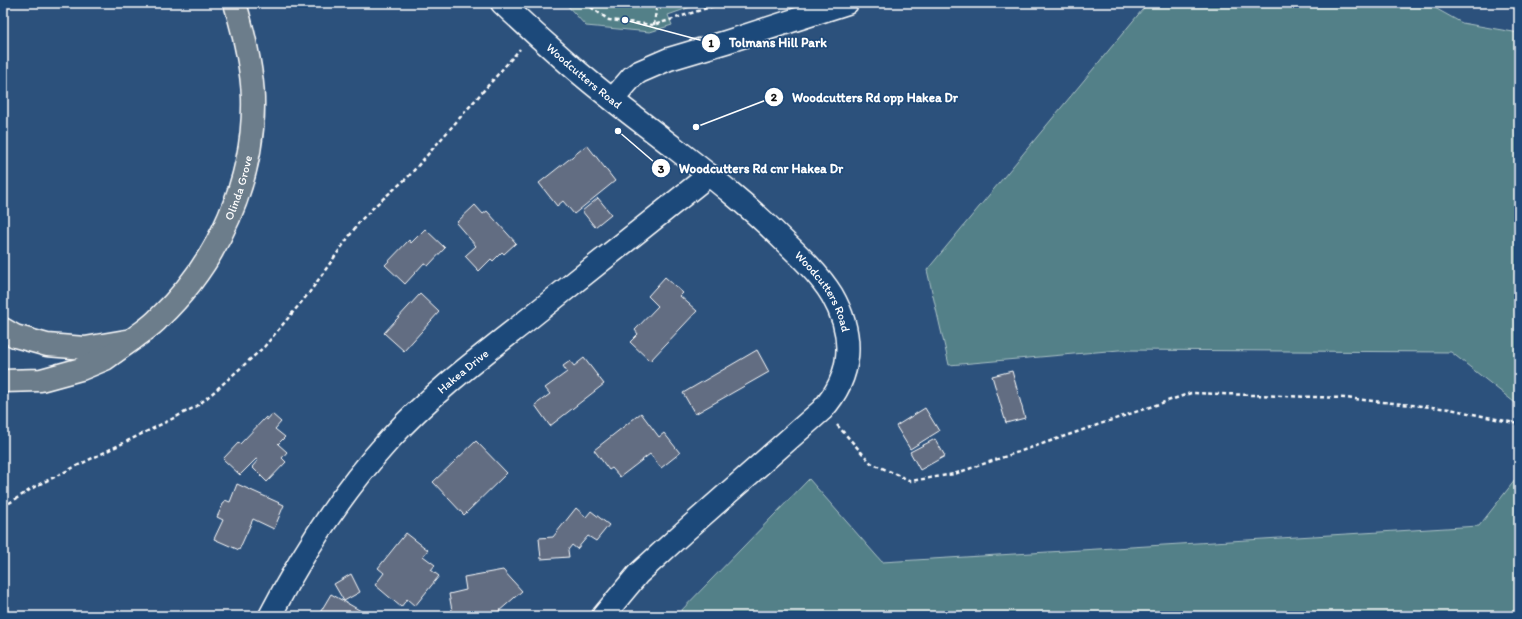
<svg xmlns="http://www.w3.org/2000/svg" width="1522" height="619" font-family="Itim,sans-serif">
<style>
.green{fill:#538088;stroke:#a9c0c4}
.building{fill:#626d82;stroke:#fff}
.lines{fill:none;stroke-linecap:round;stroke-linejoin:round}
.minor-casing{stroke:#fff;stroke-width:25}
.major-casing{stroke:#fff;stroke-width:25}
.highway-casing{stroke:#fff;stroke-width:25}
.path{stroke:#fff;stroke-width:2.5;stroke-dasharray:4 3;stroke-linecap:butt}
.minor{stroke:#1f4a7a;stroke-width:22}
.major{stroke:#6c7d8b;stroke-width:22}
.highway{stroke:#6c7d8b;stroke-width:22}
.labels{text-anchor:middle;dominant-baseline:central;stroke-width:3.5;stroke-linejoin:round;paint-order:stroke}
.street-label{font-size:12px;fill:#fff;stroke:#1f4a7a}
.leader{fill:none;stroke:#fff;stroke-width:1.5}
.callout-dot{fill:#fff;stroke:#1f4a7a;stroke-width:1.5}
.mark-label{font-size:12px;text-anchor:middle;font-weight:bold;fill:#111}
.callout-label{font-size:13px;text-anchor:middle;font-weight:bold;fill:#fff;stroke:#1f4a7a;stroke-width:3.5;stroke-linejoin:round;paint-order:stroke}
</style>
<rect width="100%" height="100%" fill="#2c517c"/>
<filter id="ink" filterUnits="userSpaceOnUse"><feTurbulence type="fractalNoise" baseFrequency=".025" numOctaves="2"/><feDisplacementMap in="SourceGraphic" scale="8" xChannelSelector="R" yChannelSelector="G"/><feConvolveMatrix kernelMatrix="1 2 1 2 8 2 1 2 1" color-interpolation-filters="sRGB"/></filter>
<g filter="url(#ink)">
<g class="green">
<polygon points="565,3 702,3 668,15 672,25 650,32 586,26"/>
<polygon points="1141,3 1426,3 1462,23 1519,33 1519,406 1451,352 1119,350 949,365 927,270 1147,4"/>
<polygon points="1519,475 1519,616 676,616 809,479 882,562 1479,526"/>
</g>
<g class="building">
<polygon points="587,145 615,181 574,214 563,201 557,206 539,183"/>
<polygon points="598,198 611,214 595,227 582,211"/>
<polygon points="475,205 483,214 487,211 516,243 504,254 502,252 493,261 491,259 479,271 465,256 476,246 456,223"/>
<polygon points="425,229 445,248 428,266 424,263 405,284 385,265 409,240 411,243"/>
<polygon points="665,277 683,293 680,296 697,311 650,361 630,342 638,334 635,330 658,306 648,296"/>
<polygon points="420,294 439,312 404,351 384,333"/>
<polygon points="757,350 769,372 695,414 683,393"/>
<polygon points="584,358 604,384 550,426 535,405 550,394 545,388 567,372 563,366 570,361 574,366"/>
<polygon points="1012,371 1025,418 1006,423 992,376"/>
<polygon points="925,408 939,431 910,449 896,426"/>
<polygon points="641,413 659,437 664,433 680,453 661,468 650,454 620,477 612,468 609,470 594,450"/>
<polygon points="272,414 281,422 275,429 285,437 278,444 287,452 282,458 286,462 267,482 252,467 258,460 256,459 240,475 223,459 239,442 240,444 266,417 267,420"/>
<polygon points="935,439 945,456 920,470 910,452"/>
<polygon points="476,441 507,473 464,515 433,482"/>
<polygon points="237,484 284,505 274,529 253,519 239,550 214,539 223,520 217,517 225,500 230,502"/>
<polygon points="576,508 586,517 591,511 609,525 596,541 588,536 577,549 572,545 568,550 569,557 541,559 539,538 553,537"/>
<polygon points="406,533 428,550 423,556 435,565 431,570 439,576 415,606 407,599 401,607 375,585 384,573 378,568"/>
<polygon points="503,570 522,591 498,612 490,613 490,616 453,616 449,594 466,590 464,577"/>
<polygon points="351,574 360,592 344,601 334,584"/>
<polygon points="331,594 361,611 359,615 361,616 318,616"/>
</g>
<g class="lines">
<defs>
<g id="minor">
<path id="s1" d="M502 3C524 24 546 44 569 64 603 94 640 121 676 149 712 177 749 206 782 239 799 255 820 275 832 295 855 335 853 376 822 410L685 531 638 574 603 616"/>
<polyline points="613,99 632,77 639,72 669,59 726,42 847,3"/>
<path id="s2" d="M270 616C303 552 342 492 390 439 431 394 479 358 526 321 587 272 648 224 709 175"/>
</g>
<g id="major">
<path id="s3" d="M133 339C142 332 152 326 159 318 218 262 255 180 253 98 252 66 244 34 235 3"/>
</g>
<g id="highway">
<polyline points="3,329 15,336 47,345 85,348 126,341"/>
<polyline points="3,381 41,380 81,369 105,359 133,339"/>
</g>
</defs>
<use href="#minor" class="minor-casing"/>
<use href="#major" class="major-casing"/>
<use href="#highway" class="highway-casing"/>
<g class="path">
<polyline points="585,3 609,20 654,25 723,3"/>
<polyline points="654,25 657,3"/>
<polyline points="837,425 871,463 911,481 954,474 1191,393 1345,398 1450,409 1519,424"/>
<polyline points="3,507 36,486 170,420 197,406 215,391 264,347 309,293 360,221 377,204 408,177 520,49"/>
</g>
<use href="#minor" class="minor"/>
<use href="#major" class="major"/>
<use href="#highway" class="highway"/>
</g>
</g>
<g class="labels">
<g class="street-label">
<text stroke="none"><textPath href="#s1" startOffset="110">Woodcutters Road</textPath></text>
<text stroke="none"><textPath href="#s3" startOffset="188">Olinda Grove</textPath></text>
<text stroke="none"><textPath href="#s1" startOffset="434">Woodcutters Road</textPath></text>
<text stroke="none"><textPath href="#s2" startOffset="314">Hakea Drive</textPath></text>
</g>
</g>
<path class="leader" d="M625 20L711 43M696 127L774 97M618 131L661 168"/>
<g class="callout-dot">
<circle cx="625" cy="20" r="4"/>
<circle cx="696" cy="127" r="4"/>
<circle cx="618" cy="131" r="4"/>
<circle cx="711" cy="43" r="10"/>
<circle cx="774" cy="97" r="10"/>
<circle cx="661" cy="168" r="10"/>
</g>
<g class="mark-label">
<text x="711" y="47">1</text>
<text x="774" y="101">2</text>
<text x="661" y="173">3</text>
</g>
<g class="callout-label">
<text x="778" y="47">Tolmans Hill Park</text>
<text x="875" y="102">Woodcutters Rd opp Hakea Dr</text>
<text x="761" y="173">Woodcutters Rd cnr Hakea Dr</text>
</g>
<rect width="1522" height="619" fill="none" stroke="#1f4a7a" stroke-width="16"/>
<rect x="8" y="8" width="1506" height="603" fill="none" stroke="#fff" stroke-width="1.5" filter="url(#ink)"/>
</svg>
